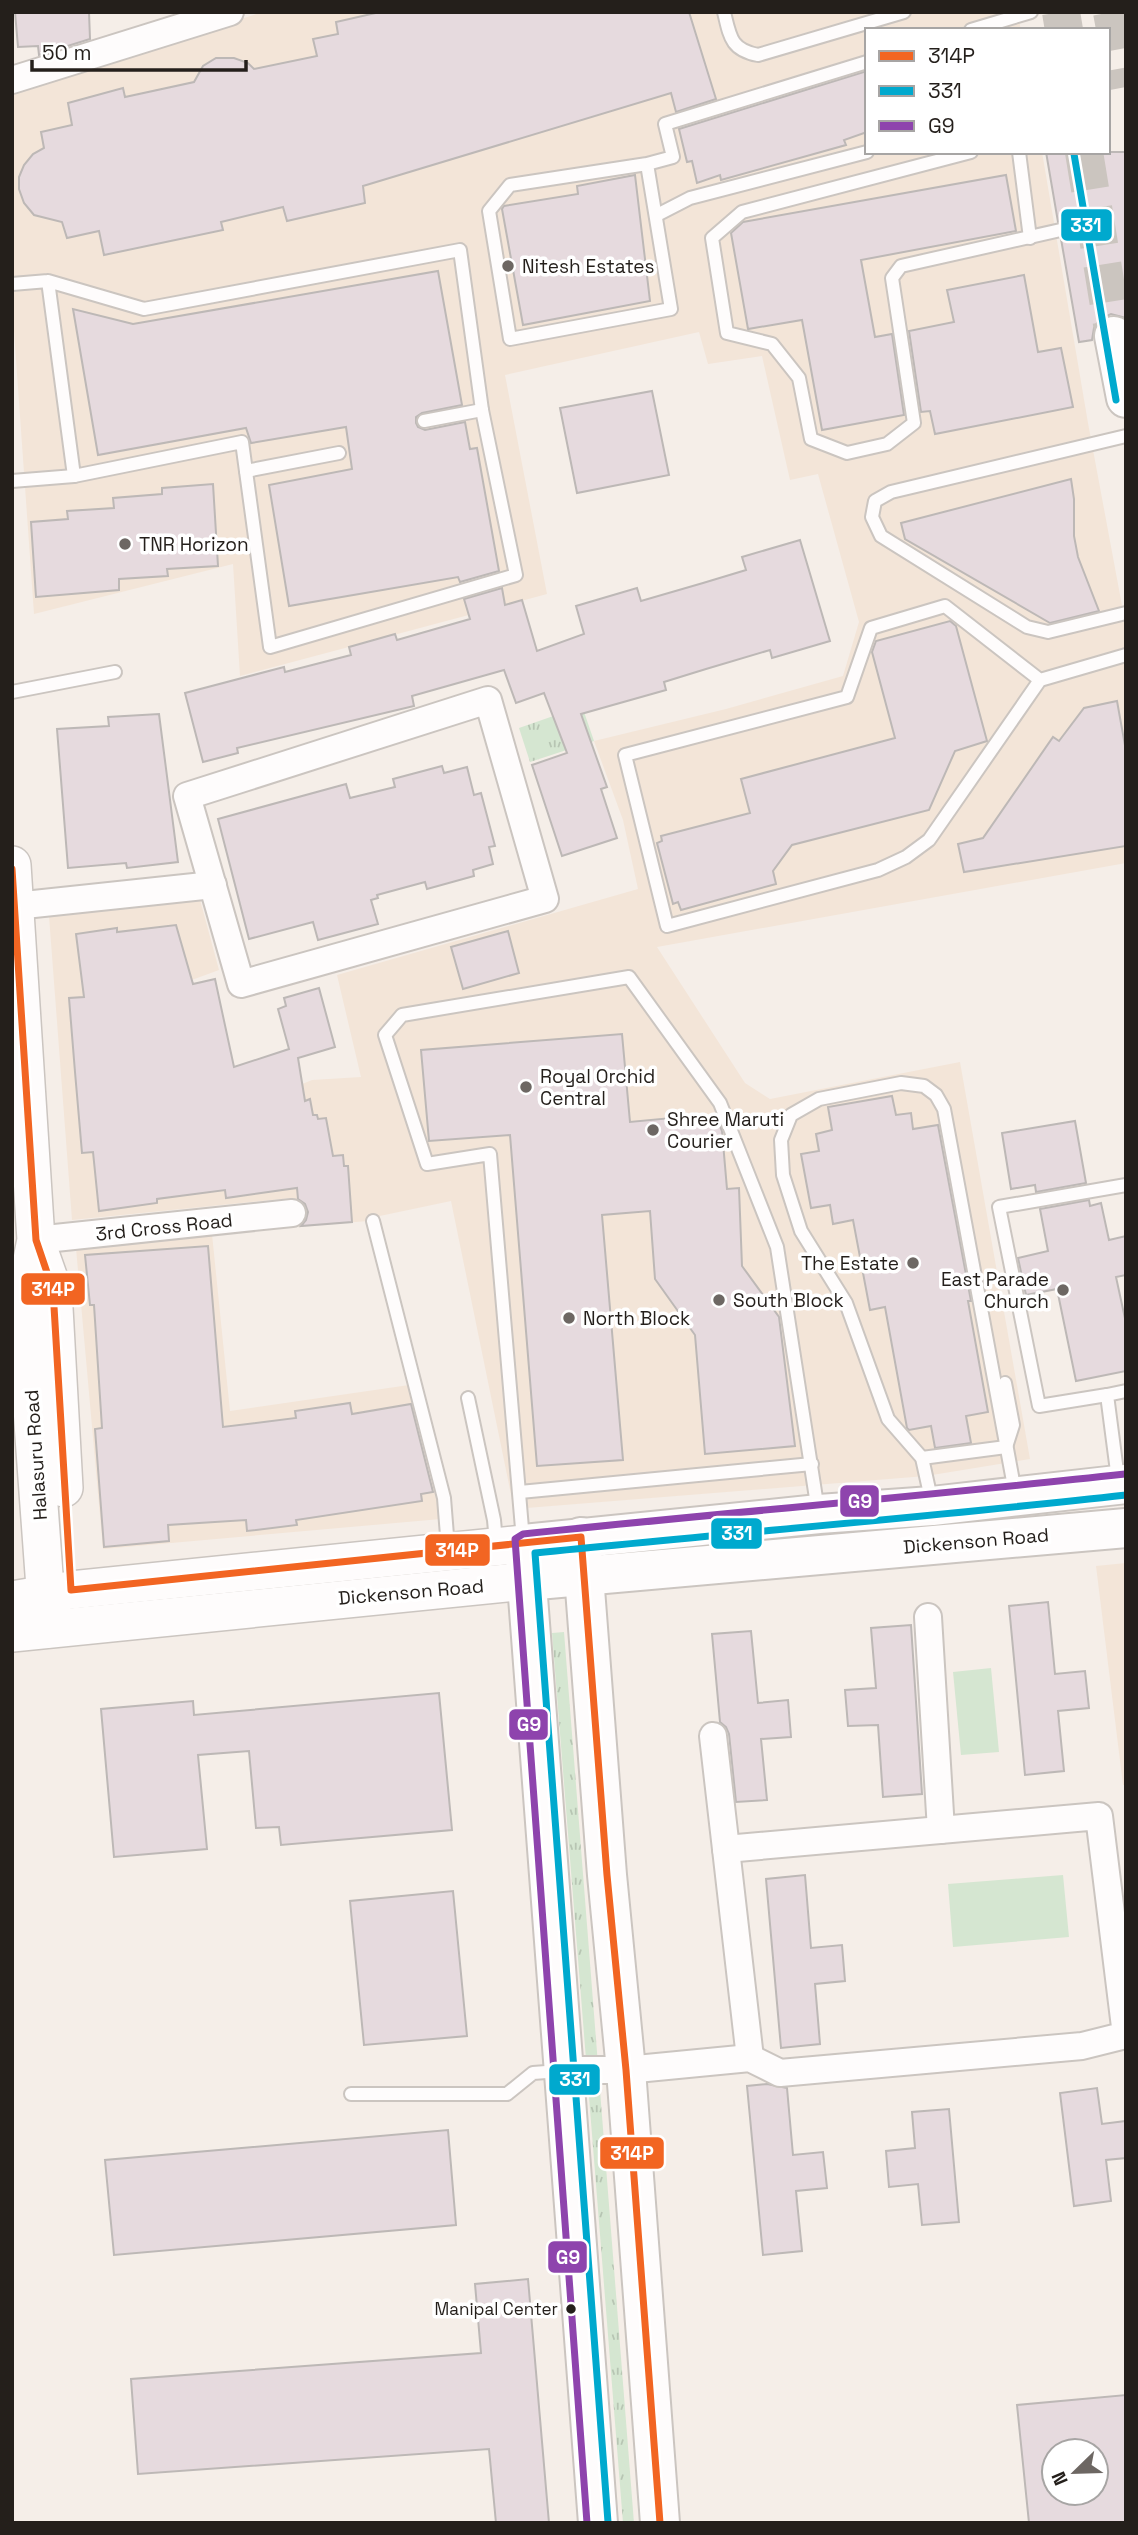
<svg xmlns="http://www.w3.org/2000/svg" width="1138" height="2535" font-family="'Space Grotesk',sans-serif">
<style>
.built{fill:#f3e5d8}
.grass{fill:url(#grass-tufts)}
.pitch{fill:#d5e6d1}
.building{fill:#e6dade;stroke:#bdb8b6;stroke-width:2;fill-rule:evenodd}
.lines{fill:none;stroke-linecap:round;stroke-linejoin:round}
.primary-tunnel{stroke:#cbc5bf;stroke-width:38;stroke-dasharray:38 19;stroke-linecap:butt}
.lane-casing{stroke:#cbc5c0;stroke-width:16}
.street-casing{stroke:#cbc5c0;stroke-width:30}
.secondary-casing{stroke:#cbc5c0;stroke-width:40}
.primary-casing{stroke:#cbc5c0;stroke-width:42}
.lane{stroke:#fefcfc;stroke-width:12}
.street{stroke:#fefcfc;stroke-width:26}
.secondary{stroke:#fefcfc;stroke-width:37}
.primary{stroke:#fefcfc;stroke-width:38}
.bus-1-casing{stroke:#fff;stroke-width:12}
.bus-2-casing{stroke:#fff;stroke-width:12}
.bus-3-casing{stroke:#fff;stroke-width:12}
.bus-1{stroke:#f26522;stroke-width:7}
.bus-2{stroke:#00a9ce;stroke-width:7}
.bus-3{stroke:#8e44ad;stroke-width:7}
.poi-dot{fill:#6d6763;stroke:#fff;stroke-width:2.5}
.bus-dot{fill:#241f1b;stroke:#fff;stroke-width:2.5}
.labels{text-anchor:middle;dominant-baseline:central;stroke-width:7;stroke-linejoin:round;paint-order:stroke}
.bus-label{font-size:17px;fill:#241f1b;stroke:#fff;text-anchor:end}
.poi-label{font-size:19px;fill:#241f1b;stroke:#fff;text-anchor:start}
.street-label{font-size:19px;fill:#241f1b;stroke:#fff}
.line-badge{stroke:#fff;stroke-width:2.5}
.badge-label{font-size:19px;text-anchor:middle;font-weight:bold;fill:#fff}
</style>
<defs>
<pattern id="grass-tufts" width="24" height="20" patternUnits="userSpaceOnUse" patternTransform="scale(1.75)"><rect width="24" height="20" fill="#d5e6d1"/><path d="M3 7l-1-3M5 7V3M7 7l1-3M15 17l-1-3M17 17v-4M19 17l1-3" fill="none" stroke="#b7c5b3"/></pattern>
</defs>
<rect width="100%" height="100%" fill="#f5eee8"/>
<g class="built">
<polygon points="263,12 1017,12 1021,30 867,30 867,152 1042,152 1088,423 1126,627 1126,863 657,947 745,1083 770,1099 960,1062 1030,1459 926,1476 514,1509 451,1201 375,1217 368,1221 294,1227 292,1198 72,1220 49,916 199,896 219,970 170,988 186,1132 312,1080 361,1077 337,975 638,889 623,820 594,741 726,709 843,676 859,622 818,474 790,480 762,356 708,364 699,332 505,375 547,594 240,676 233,564 34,614 12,303 12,92"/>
<polygon points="212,1234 230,1411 416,1384 452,1518 103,1549 76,1248"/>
<polygon points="1126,1563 1126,1785 1123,1785 1096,1566"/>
</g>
<g class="grass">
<polygon points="582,706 594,741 530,762 519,728"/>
<polygon points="564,1632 634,2523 623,2523 552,1633"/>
</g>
<g class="pitch">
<polygon points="991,1668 999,1752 961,1755 953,1672"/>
<polygon points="1063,1875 1069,1937 953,1947 948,1884"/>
</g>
<g class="building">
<polygon points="15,12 89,12 90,39 39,55 38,46 18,47"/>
<polygon points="380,12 689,12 716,99 676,112 671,93 363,186 365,203 287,221 283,207 221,222 223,230 104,255 99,231 67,238 62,222 34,215 24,203 19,189 19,177 24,165 33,154 44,148 41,132 72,125 68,103 123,88 125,97 194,82 203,66 216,58 234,58 248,63 254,69 317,56 313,39 338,34 336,22"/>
<polygon points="867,71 867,132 844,140 846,145 721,180 720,175 697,183 692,161 687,162 679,129"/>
<polygon points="1046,152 1126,152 1126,318 1111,314 1100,319 1094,328 1092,340 1079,342 1061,239 1099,230 1104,225 1104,219 1102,216 1095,213 1058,222"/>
<polygon points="635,175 650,301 523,325 502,209 504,206 578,194 577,186"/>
<polygon points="1006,175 1016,231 861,260 875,337 892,334 904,415 822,430 802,320 748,329 731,233 743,222"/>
<polygon points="438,271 462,405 422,413 416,417 416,423 418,427 425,430 465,422 470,449 477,448 499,571 460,582 458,577 289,606 269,485 352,469 346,427 251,443 246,428 98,455 73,309 133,324"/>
<polygon points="1024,275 1038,352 1061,348 1073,407 935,434 930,411 921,412 909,331 954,322 947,290"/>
<polygon points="652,391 669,475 577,493 560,408"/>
<polygon points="1071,479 1074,499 1074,536 1078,557 1099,611 1050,623 905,539 901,523"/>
<polygon points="213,484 218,566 167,569 168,576 119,579 119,590 36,597 31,522 68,519 67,511 114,508 113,498 162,494 162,488"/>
<polygon points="800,540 830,641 772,658 770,650 706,669 664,682 666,690 581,714 607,787 601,789 617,838 562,856 532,765 567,753 544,693 516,703 504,670 412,696 414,706 237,748 238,753 203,762 185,693 284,667 285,672 351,655 349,647 395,634 397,640 470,619 464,599 502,588 505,605 522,600 537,651 584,634 576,606 637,588 641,601 703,583 746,570 742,557"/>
<polygon points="950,621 956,626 987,741 955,751 929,810 792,845 773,871 776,884 681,910 678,902 673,904 657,843 662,841 661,836 750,813 741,779 895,738 872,652 876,641"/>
<polygon points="1117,701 1126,751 1126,846 964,872 958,844 983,838 1053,737 1059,741 1084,708"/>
<polygon points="159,714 178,862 127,868 126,863 68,868 57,729 109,726 108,717"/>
<polygon points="442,766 444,773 467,767 474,795 481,793 495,846 489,847 493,864 473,870 474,876 427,889 425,882 377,895 378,898 371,900 378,924 318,940 313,922 249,939 218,819 346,784 350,798 395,787 393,779"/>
<polygon points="176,925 193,984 215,979 234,1067 289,1049 278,1009 286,1006 284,998 319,988 335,1047 298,1058 305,1101 310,1099 313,1115 317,1115 318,1119 326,1118 333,1156 343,1155 344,1166 348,1166 352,1222 301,1226 306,1220 308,1212 305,1204 298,1199 297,1188 226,1198 225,1190 157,1199 157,1203 99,1211 93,1152 82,1153 75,1072 69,998 84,997 76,934 117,928 117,932"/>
<polygon points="508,931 519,973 463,989 451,947"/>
<polygon points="622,1034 630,1122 703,1115 704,1120 717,1119 722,1131 727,1189 739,1188 742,1266 779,1317 795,1446 705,1454 695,1335 655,1279 650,1211 602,1215 623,1460 537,1466 510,1135 429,1141 421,1050"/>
<polygon points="892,1096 896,1115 911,1113 913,1129 938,1125 971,1301 968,1301 988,1412 966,1416 971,1443 935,1448 931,1426 909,1430 907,1428 885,1307 870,1310 853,1220 833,1224 830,1205 811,1208 801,1154 819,1151 816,1134 832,1130 828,1107"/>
<polygon points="1075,1121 1086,1183 1036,1192 1035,1185 1011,1189 1002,1133"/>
<polygon points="1089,1200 1090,1206 1101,1203 1109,1240 1126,1236 1126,1275 1116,1277 1126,1323 1126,1371 1076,1381 1057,1289 1026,1295 1018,1258 1048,1251 1040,1209"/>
<polygon points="208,1246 223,1427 296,1418 295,1411 350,1403 352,1414 411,1404 433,1492 421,1494 422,1501 296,1520 297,1525 247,1531 246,1520 168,1525 169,1541 104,1547 95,1429 102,1428 94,1305 90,1305 85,1255"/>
<polygon points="1048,1602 1055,1674 1085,1671 1089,1708 1058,1711 1064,1771 1025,1775 1009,1606"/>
<polygon points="911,1625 922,1794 883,1797 878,1725 848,1726 845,1690 876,1688 871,1628"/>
<polygon points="751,1631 758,1703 788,1700 791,1737 761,1739 767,1800 736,1802 729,1734 726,1727 720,1722 712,1634"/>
<polygon points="439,1693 452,1830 281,1845 279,1827 256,1828 249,1751 198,1755 207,1849 114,1857 101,1709 193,1701 194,1715"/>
<polygon points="805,1875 811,1948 842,1945 845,1981 815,1984 820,2044 781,2048 766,1879"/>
<polygon points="453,1891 467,2036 364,2045 350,1901"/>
<polygon points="767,2084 787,2088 793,2155 823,2152 827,2188 796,2191 802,2251 763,2255 747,2086"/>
<polygon points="1097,2088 1102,2124 1126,2121 1126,2158 1106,2160 1111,2201 1074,2206 1060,2093"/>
<polygon points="949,2109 959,2222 922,2225 918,2184 889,2187 886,2151 915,2148 912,2112"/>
<polygon points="448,2130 456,2225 114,2255 105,2160"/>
<polygon points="528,2279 549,2523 496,2523 489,2449 138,2474 131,2379 481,2353 475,2284"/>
<path d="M1126 2395V2523H1029L1017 2405ZM1054 2451H1096V2493H1054Z"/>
</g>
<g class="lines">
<g class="primary-tunnel">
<polyline points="1061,12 1064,30"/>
<polyline points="1112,12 1126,87"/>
<polyline points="1084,152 1114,336"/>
</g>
<defs>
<g id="lane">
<path d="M724 12C730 37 731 50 758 55L904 12"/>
<polyline points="971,30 1031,12"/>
<polyline points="971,152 742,212 712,238 727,333 772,344 799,378 811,439 847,453 887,444 914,423 892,278 901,266 1096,222"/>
<polyline points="1019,152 1030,238"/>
<polyline points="647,164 671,309 510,339 489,211 510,185 647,164 673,157 665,124 867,62"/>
<polyline points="657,215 690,198 867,152"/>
<polyline points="12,284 48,281 144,309 460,250 482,410 516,575 270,647 242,442 74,476 48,281"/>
<polyline points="424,421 482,410"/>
<polyline points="1126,436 891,492 875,501 872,517 881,536 1027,627 1048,632 1126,613"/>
<polyline points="246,471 339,453"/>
<polyline points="12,481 74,476"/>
<polyline points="1040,680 945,606 871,628 847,697 625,755 667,926 878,870 906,857 929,840 1040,680 1126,655"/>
<polyline points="12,692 115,672"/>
<polyline points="373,1221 444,1498 448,1548"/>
<polyline points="1107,1395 1039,1406 999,1207 1126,1185"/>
<polyline points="468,1398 494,1520 496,1542"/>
<polyline points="922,1458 1006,1447 1013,1425 1005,1383"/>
<polyline points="1118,1479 1107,1395 1126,1391"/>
<polyline points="520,1492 812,1464"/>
<polyline points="932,1503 922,1458 888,1419 846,1303 801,1231 783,1175 781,1140 791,1115 819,1099 901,1083 924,1086 936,1095 944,1109 1015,1492"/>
<polyline points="523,1540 490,1154 427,1164 385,1035 402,1015 629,977 720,1103 777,1247 818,1511"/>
<polyline points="351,2094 507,2094 533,2073 560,2071"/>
</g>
<g id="street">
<polyline points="12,80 230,12"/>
<polygon points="488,700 545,899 241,984 187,796"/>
<polyline points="15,906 213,885"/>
<polyline points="36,1240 292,1213"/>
<polyline points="928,1617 941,1830"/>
<polyline points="713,1736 750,2058"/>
<polyline points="564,2070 626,2070 750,2058 780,2073 1082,2046 1126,2035 1099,1816 726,1849"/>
</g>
<g id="secondary">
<polyline points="12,865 36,1240 24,1299 48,1629"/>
<polyline points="36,1242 53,1290 64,1488"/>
<polyline points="12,1600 71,1590 524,1544"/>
<polyline points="12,1633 526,1581"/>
</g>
<g id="primary">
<polyline points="1114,336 1126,398"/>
<polyline points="581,1537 607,1875 626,2070 660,2523"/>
<polyline points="526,1581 1126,1528"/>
<polyline points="598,2523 524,1544 819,1514 932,1506 1126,1484"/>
</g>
</defs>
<use href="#lane" class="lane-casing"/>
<use href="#street" class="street-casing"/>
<use href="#secondary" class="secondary-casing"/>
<use href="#primary" class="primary-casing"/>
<use href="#lane" class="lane"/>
<use href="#street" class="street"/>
<use href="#secondary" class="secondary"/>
<use href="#primary" class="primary"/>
<defs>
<polyline id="bus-1" points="12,869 36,1240 53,1290 71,1590 581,1537 607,1875 626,2070 660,2523"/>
<g id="bus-2">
<polyline points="1074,154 1116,400"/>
<path d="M608 2522 535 1553C732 1533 929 1517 1126 1495"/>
</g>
<path id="bus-3" d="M587 2523 515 1539 523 1534C724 1513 924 1496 1125 1474"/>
</defs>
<use href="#bus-1" class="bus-1-casing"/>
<use href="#bus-2" class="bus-2-casing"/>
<use href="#bus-3" class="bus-3-casing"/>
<use href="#bus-1" class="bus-1"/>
<use href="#bus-2" class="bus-2"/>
<use href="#bus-3" class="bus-3"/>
</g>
<g class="poi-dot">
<circle cx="508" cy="266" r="7"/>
<circle cx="125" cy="544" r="7"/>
<circle cx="526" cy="1087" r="7"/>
<circle cx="653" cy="1130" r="7"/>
<circle cx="913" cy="1263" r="7"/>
<circle cx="1063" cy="1290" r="7"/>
<circle cx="719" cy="1300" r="7"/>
<circle cx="569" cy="1318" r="7"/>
</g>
<circle class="bus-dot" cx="571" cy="2309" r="6"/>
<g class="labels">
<g class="bus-label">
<text x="558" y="2309">Manipal Center</text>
</g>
<g class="poi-label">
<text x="522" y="266">Nitesh Estates</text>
<text x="139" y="544">TNR Horizon</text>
<text x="540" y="1076">Royal Orchid<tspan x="540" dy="22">Central</tspan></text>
<text x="667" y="1119">Shree Maruti<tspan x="667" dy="22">Courier</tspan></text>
<text x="899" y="1263" text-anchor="end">The Estate</text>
<text x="1049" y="1279" text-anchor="end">East Parade<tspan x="1049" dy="22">Church</tspan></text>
<text x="733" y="1300">South Block</text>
<text x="583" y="1318">North Block</text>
</g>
<g class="street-label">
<text transform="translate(164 1227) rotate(-6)">3rd Cross Road</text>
<text transform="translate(36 1455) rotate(-94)">Halasuru Road</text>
<text transform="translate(976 1541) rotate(-5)">Dickenson Road</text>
<text transform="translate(411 1592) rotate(-5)">Dickenson Road</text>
</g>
</g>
<g class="line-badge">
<rect x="1060" y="208" width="53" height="34" rx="7" fill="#00a9ce"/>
<rect x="20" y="1272" width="66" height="34" rx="7" fill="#f26522"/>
<rect x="839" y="1484" width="41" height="34" rx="7" fill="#8e44ad"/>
<rect x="710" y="1517" width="53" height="33" rx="7" fill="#00a9ce"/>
<rect x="424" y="1533" width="67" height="34" rx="7" fill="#f26522"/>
<rect x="508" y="1708" width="41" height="33" rx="7" fill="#8e44ad"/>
<rect x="548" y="2063" width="53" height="33" rx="7" fill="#00a9ce"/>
<rect x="599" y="2136" width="66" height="34" rx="7" fill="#f26522"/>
<rect x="547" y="2240" width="41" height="34" rx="7" fill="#8e44ad"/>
</g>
<g class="badge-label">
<text x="1086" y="232">331</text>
<text x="53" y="1296">314P</text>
<text x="860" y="1508">G9</text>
<text x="737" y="1540">331</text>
<text x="457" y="1557">314P</text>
<text x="529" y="1731">G9</text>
<text x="575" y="2086">331</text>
<text x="632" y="2160">314P</text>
<text x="568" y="2264">G9</text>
</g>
<rect width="1138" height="2535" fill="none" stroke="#241f1b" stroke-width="28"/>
<rect x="865" y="28" width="245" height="126" fill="#ffffff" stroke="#a7a5a4" stroke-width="2"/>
<rect x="879" y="51" width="35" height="10" fill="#f26522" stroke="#a7a5a4" stroke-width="2"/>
<text x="928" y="63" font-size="21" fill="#241f1b">314P</text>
<rect x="879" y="86" width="35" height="10" fill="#00a9ce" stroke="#a7a5a4" stroke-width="2"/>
<text x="928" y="98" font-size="21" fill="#241f1b">331</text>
<rect x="879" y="121" width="35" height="10" fill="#8e44ad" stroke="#a7a5a4" stroke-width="2"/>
<text x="928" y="133" font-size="21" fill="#241f1b">G9</text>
<g transform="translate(1075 2472) rotate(247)"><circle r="33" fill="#ffffff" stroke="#a7a5a4" stroke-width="2"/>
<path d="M0-5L12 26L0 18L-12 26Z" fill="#6d6763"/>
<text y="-10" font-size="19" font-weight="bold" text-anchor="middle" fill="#241f1b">N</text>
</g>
<path d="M32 60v10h214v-10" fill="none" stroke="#241f1b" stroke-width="3.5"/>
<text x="42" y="60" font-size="21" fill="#241f1b" stroke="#ffffff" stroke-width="5" paint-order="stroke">50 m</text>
</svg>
